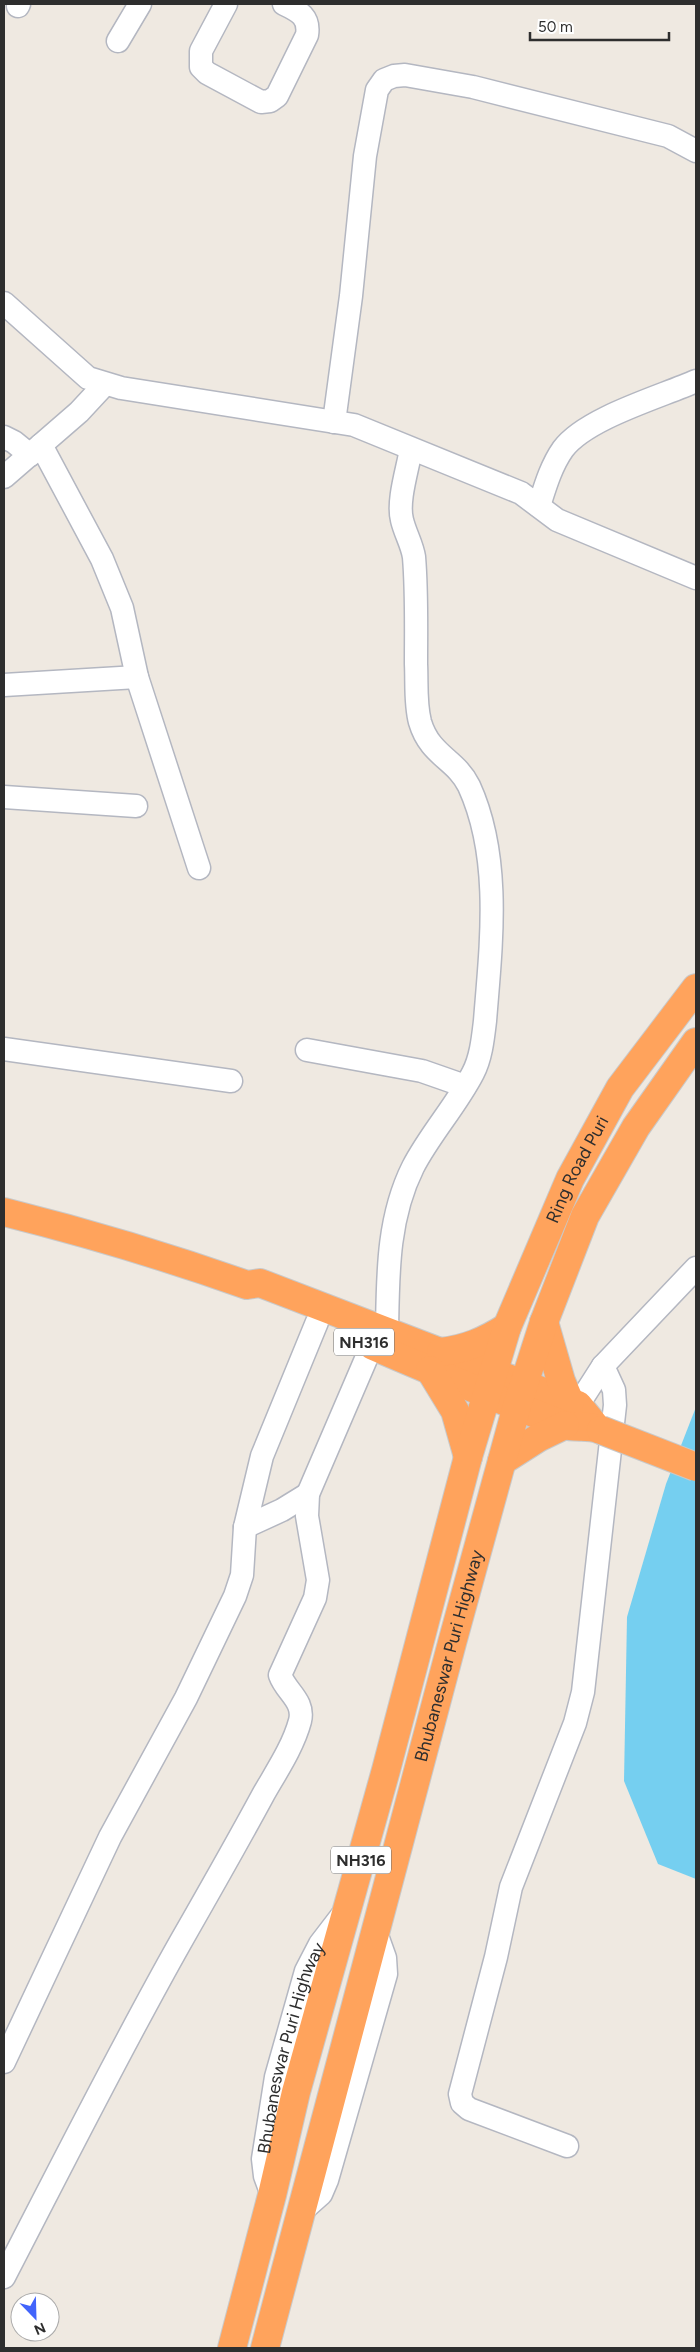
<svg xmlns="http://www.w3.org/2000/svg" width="700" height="2352" font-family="Figtree,sans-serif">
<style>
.water{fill:#75cff0}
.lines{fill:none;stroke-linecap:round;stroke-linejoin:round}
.minor-casing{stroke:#b4b7c1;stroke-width:25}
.highway-casing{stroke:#c9c9c9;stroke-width:30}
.minor{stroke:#fff;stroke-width:22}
.highway{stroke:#ffa35c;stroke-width:28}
.highway-bridge-casing{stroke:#c9c9c9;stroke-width:30;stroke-linecap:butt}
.highway-bridge{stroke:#ffa35c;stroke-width:28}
.labels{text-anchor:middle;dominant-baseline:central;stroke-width:5;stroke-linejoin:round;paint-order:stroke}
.shield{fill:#fff;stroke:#6d6d6d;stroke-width:1}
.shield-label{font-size:16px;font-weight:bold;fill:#2e2e2e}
.street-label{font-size:18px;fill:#2e2e2e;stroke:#fff}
</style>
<rect width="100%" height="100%" fill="#efe9e1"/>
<polygon class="water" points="696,1407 696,1879 658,1864 624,1781 627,1617 666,1484"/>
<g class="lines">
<defs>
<g id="minor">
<path d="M226 4 201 51V67L207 73 261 102 270 101 277 96 307 35C310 17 299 11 284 4"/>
<polyline points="18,6 19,4"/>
<polyline points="118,41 140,4"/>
<polyline points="4,303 88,378 121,388 354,425 521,493 557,520 696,578"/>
<polyline points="334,422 351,296 365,156 377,90 384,80 394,76 405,75 473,87 668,136 696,151"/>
<polyline points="4,437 14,442 30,455"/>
<polyline points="41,445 102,559 122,608 137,677 199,868"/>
<polyline points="4,477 79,412 105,384"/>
<path d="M539 506C545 487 551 466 563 449 586 418 660 397 696 381"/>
<polyline points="4,685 137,677"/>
<polyline points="4,797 136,806"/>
<polyline points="4,1049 231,1081"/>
<polyline points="307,1050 422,1071 465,1086"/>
<path d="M387 1332C388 1276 387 1219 413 1167 430 1134 456 1106 473 1073 481 1058 483 1038 485 1021 491 945 502 858 469 786 456 759 430 756 420 722 415 703 417 683 416 664 416 629 417 593 414 557 412 544 405 533 402 520 397 501 408 468 411 449"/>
<polyline points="578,1405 603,1366 696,1268"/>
<polyline points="245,1527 282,1510 308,1494"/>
<polyline points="4,2062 110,1837 186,1698 235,1596 242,1575 245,1527 262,1456 317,1322"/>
<polyline points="567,2146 469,2109 462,2103 460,2094 496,1957 511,1887 575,1723 583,1692 615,1405 614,1390 603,1366"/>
<path id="s1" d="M272 2195 265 2176 263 2159 276 2077 306 1971 320 1944 343 1914"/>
<polyline points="303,2210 321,2194 327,2180 386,1974 385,1958 375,1930"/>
<path d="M4 2277C62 2165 118 2053 180 1943 208 1894 236 1845 263 1795 276 1772 293 1747 300 1721 305 1701 286 1692 280 1675L315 1598 318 1580 307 1516 308 1494 372 1345"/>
</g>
<g id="highway">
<path d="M4 1212C88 1233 165 1256 247 1285L260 1283 578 1405 596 1427"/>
<polyline points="544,1322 561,1381 570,1402"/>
<path d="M373 1346C436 1373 499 1400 564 1425 576 1429 589 1424 601 1430"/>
<path d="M441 1352C466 1349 485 1341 507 1327"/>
<polyline points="430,1370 455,1411 468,1457"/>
<polyline points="502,1461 538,1438 565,1425"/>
<path id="s2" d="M232 2348 272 2195 296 2092 386 1770 468 1457 507 1327 570 1179 620 1088 696 988"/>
<path id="s3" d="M265 2348 452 1643 517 1406 544 1322 585 1216 636 1127 696 1042"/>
</g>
</defs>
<use href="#minor" class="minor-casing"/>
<use href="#highway" class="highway-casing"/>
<use href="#minor" class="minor"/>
<use href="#highway" class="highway"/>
<defs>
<polyline id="highway-bridge" points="601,1430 696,1467"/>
</defs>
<use href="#highway-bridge" class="highway-bridge-casing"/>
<use href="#highway-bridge" class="highway-bridge"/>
</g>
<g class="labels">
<g class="shield">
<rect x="334" y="1328.5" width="60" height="27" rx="4"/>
<rect x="331" y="1846.5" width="60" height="27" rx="4"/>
</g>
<g class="shield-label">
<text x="364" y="1342">NH316</text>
<text x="361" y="1860">NH316</text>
</g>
<g class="street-label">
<text stroke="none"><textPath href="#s2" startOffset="1230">Ring Road Puri</textPath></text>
<text stroke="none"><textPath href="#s3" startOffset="716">Bhubaneswar Puri Highway</textPath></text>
<text stroke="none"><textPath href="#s1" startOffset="152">Bhubaneswar Puri Highway</textPath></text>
</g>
</g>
<rect width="700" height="2352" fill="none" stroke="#2e2e2e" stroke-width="10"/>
<g transform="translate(35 2317) rotate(157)"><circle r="24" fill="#ffffff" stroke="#ababab"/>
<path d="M0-4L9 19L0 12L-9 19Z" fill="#4264fb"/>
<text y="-8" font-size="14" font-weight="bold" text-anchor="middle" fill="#2e2e2e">N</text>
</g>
<path d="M530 32v8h139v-8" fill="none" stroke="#2e2e2e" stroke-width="2.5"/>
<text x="538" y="32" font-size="15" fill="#2e2e2e" stroke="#ffffff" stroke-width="4" paint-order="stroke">50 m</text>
</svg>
